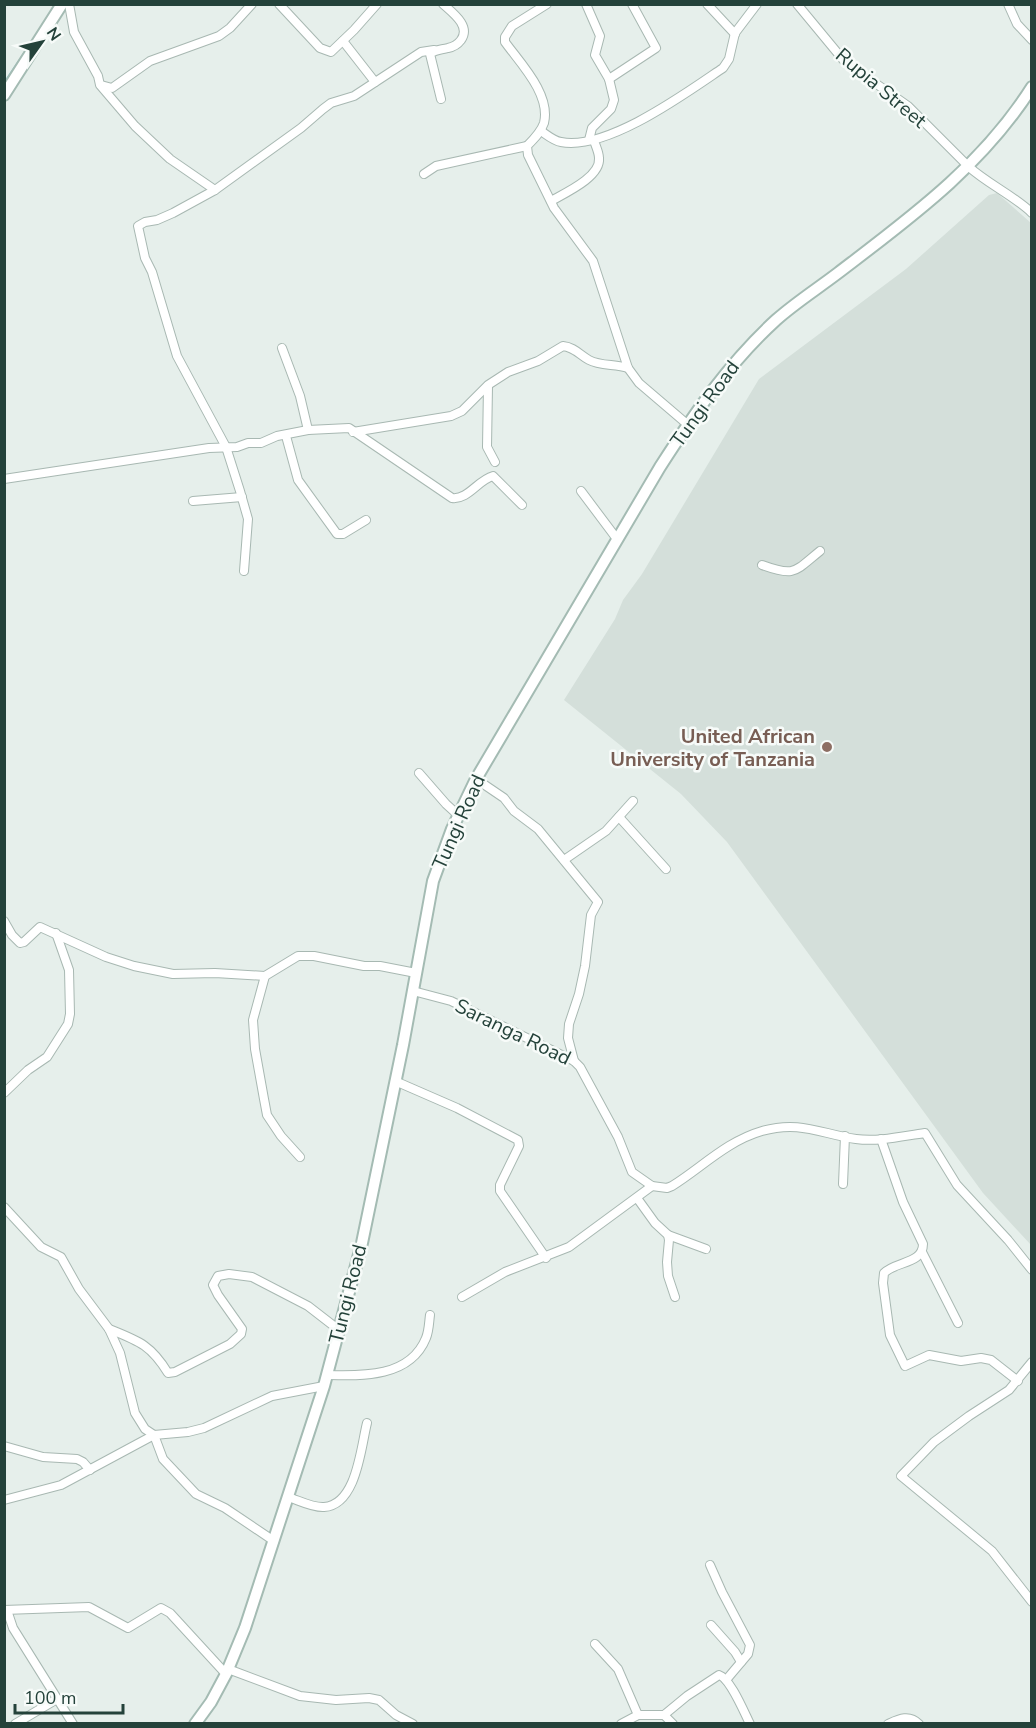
<svg xmlns="http://www.w3.org/2000/svg" width="1036" height="1728" font-family="'Nunito Sans',sans-serif">
<style>
.built{fill:#d4dfda}
.lines{fill:none;stroke-linecap:round;stroke-linejoin:round}
.stream{stroke:#8ec9d4;stroke-width:2}
.street-casing{stroke:#a8b8b2;stroke-width:10}
.secondary-casing{stroke:#a4bbb3;stroke-width:14}
.street{stroke:#fff;stroke-width:8}
.secondary{stroke:#fff;stroke-width:10}
.education-dot{fill:#8d6e63;stroke:#f7fbf9;stroke-width:2}
.labels{text-anchor:middle;dominant-baseline:central;stroke-width:5;stroke-linejoin:round;paint-order:stroke}
.street-label{font-size:20px;fill:#24423a;stroke:#f7fbf9}
.education-label{font-size:20px;font-weight:bold;fill:#785e54;stroke:#f7fbf9;text-anchor:end}
</style>
<rect width="100%" height="100%" fill="#e6efeb"/>
<polygon class="built" points="997,193 1031,223 1031,1245 983,1193 727,842 681,794 564,700 615,619 623,600 642,574 759,379 906,269 989,195"/>
<g class="lines">
<polyline class="stream" points="4,83 33,40"/>
<defs>
<g id="street">
<polyline points="69,4 74,32 98,76 100,85 135,126 170,159 215,190"/>
<polyline points="279,4 320,48 331,52 354,30 377,4"/>
<path d="M547 4 512 26 505 37V42C520 63 551 94 544 123 541 132 534 139 527 146L528 155 554 208 593 261 628 368 639 383 687 424"/>
<polyline points="586,4 600,36 595,55 609,79 614,100 611,109 592,128 589,140"/>
<polyline points="707,4 735,34"/>
<path d="M797 4 845 62 908 106 969 167C988 184 1013 195 1032 213"/>
<polyline points="1008,4 1017,24 1032,40"/>
<polyline points="343,41 375,82"/>
<polyline points="609,79 656,48 632,4"/>
<polyline points="101,85 112,88 150,61 219,36 230,28 252,4"/>
<path d="M441 99 430 54C436 49 441 50 448 48 453 47 458 44 461 40 471 26 453 13 443 4"/>
<path d="M541 131C547 135 554 141 561 142 607 151 686 93 723 68L729 59 735 33 757 4"/>
<polyline points="424,174 436,166 527,146"/>
<path d="M551 201C565 193 601 177 599 158 599 152 595 145 594 140"/>
<polyline points="282,348 300,396 308,430"/>
<polyline points="488,386 487,447 495,462"/>
<path d="M353 432 451 416 462 411 488 385 508 372 538 361 563 346C574 347 580 355 589 360 600 366 615 364 628 368"/>
<polyline points="286,436 298,480 337,534 343,534 366,520"/>
<path d="M4 479 209 448 237 447 248 443H261L277 436 308 430 349 428 452 498C468 500 478 480 493 476L522 505"/>
<polyline points="581,491 617,539"/>
<polyline points="193,501 242,497"/>
<path d="M762 565C795 577 794 572 820 551"/>
<polyline points="244,571 248,519 240,491 226,447 177,356 152,272 145,258 138,226 145,222 157,220 173,213 215,190 301,128 323,109 331,103 354,96 421,52 434,50"/>
<polyline points="419,773 446,804 458,815"/>
<polyline points="476,779 504,798 514,811 538,829 598,902 591,915 585,966 579,994 569,1024 568,1038 574,1061"/>
<polyline points="619,817 666,869"/>
<polyline points="564,860 606,831 633,801"/>
<polyline points="4,921 12,935 20,943 24,942 40,927 106,957 134,966 173,974 215,973 265,976"/>
<path d="M413 991 451 1001 574 1061 580 1067 618 1137 632 1172 652 1186 667 1188 672 1186C701 1168 727 1141 762 1131 800 1120 821 1134 856 1139 879 1142 903 1136 925 1133L957 1185 1008 1240 1032 1270"/>
<polyline points="395,1081 457,1108 518,1140 519,1146 500,1185 500,1191 546,1258"/>
<polyline points="4,1093 28,1070 47,1057 68,1024 70,1014 69,970 56,933"/>
<path d="M881 1139 903 1202 923 1244C923 1264 896 1261 884 1273L883 1283 890 1335 905 1366 929 1355 961 1361 981 1358 991 1360 1018 1381"/>
<polyline points="300,1157 281,1136 267,1115 264,1099 255,1049 253,1020 265,976 298,956 314,956 364,966 380,966 416,973"/>
<polyline points="843,1184 845,1136"/>
<polyline points="637,1198 655,1223 668,1235 669,1240 667,1262 668,1276 675,1297"/>
<polyline points="4,1207 41,1247 61,1257 79,1289 109,1329 120,1353 135,1413 145,1429 154,1435 163,1459 196,1494 225,1508 274,1541"/>
<polyline points="668,1235 706,1249"/>
<polyline points="922,1252 958,1323"/>
<polyline points="462,1297 505,1272 569,1247 652,1186"/>
<path d="M109 1329C139 1341 151 1345 168 1373L175 1372 230 1344 241 1334 242 1329 218 1295 213 1285 218 1276 229 1274 252 1277 308 1306 339 1330"/>
<polyline points="1032,1362 1009,1390 969,1416 934,1442 901,1476 992,1551 1032,1602"/>
<path d="M327 1375C361 1376 410 1378 426 1338 429 1331 429 1322 430 1315"/>
<polyline points="4,1446 43,1457 77,1459 83,1462 90,1470"/>
<path d="M288 1497C298 1500 313 1508 324 1507 357 1505 361 1446 367 1423"/>
<polyline points="4,1500 61,1485 154,1435 188,1432 204,1428 272,1396 324,1386"/>
<polyline points="710,1565 722,1592 750,1645 748,1654 726,1680"/>
<polyline points="4,1610 89,1607 128,1628 161,1608 170,1613 226,1674"/>
<polyline points="7,1610 13,1628 73,1724"/>
<polyline points="711,1625 735,1652 741,1662"/>
<polyline points="595,1644 618,1669 638,1715"/>
<polyline points="228,1669 300,1696 336,1700 369,1698 379,1700 396,1715 413,1724"/>
<polyline points="664,1715 673,1724"/>
<polyline points="15,1724 57,1699"/>
<path d="M621 1724 638 1715H664L687 1696 719 1675C730 1678 744 1712 750 1724"/>
<path d="M888 1724C899 1719 909 1714 919 1724"/>
</g>
<g id="secondary">
<polyline points="4,95 62,4"/>
<path d="M195 1724 211 1702 226 1674 245 1628 324 1386 362 1243 403 1045 433 881 452 829 476 779 660 467C694 414 729 363 776 320 795 303 817 289 838 273 910 218 982 166 1032 87"/>
</g>
</defs>
<use href="#street" class="street-casing"/>
<use href="#secondary" class="secondary-casing"/>
<use href="#street" class="street"/>
<use href="#secondary" class="secondary"/>
</g>
<circle class="education-dot" cx="827" cy="747" r="6"/>
<g class="labels">
<g class="street-label">
<text transform="translate(881 88) rotate(40)">Rupia Street</text>
<text transform="translate(705 404) rotate(-54)">Tungi Road</text>
<text transform="translate(459 822) rotate(-66)">Tungi Road</text>
<text transform="translate(513 1032) rotate(26)">Saranga Road</text>
<text transform="translate(348 1294) rotate(-76)">Tungi Road</text>
</g>
<g class="education-label">
<text x="815" y="736">United African<tspan x="815" dy="23">University of Tanzania</tspan></text>
</g>
</g>
<rect width="1036" height="1728" fill="none" stroke="#24423a" stroke-width="12"/>
<g transform="translate(42 42) rotate(56)" stroke="#f7fbf9" stroke-width="4.5" paint-order="stroke">
<path d="M0-4.5L10 22L0 15L-10 22Z" fill="#24423a"/>
<text y="-9" font-size="16" font-weight="bold" text-anchor="middle" fill="#24423a">N</text>
</g>
<path d="M15 1704v9h108v-9" fill="none" stroke="#24423a" stroke-width="3"/>
<text x="24" y="1704" font-size="18" fill="#24423a" stroke="#f7fbf9" stroke-width="4.5" paint-order="stroke">100 m</text>
</svg>
